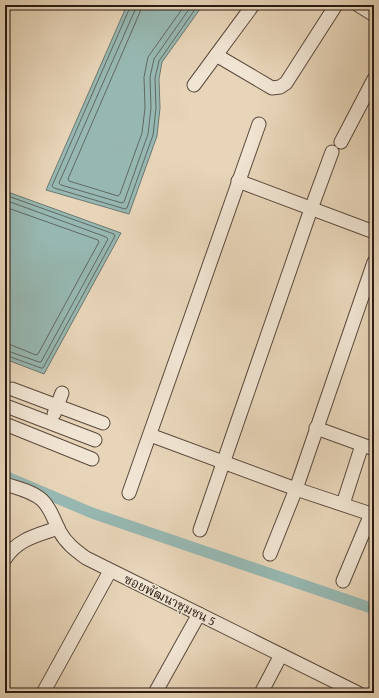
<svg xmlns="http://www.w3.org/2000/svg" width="379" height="698" font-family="'Gentium Book Plus','Noto Serif Thai',serif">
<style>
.water{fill:#97b8b2;stroke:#6b7972}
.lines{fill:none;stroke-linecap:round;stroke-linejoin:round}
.shore{stroke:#606962;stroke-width:1}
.canal{stroke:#97b8b2;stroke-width:11}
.minor-casing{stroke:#59493c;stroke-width:15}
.minor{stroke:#f0e4d2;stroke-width:13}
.labels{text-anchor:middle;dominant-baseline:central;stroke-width:3;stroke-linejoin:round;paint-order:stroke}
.street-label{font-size:13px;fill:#291a13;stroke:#f0e4d2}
</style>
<rect width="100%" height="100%" fill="#e8d5b9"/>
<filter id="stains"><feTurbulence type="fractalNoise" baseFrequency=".005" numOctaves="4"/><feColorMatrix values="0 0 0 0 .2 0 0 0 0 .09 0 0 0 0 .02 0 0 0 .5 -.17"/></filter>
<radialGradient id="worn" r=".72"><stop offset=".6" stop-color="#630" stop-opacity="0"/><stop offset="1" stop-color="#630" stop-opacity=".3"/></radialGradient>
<g class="water">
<polygon points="127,5 203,5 162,62 159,79 160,108 157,136 129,214 46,190"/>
<polygon points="5,191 121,233 44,374 5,359"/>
</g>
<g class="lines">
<g class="shore">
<polyline points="131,5 52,186 54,188 125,209 127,208 153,135 156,108 155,78 159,61 198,5"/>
<polyline points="136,5 135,10 59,183 61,185 122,203 124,202 148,134 151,108 150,77 154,59 192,5"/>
<polyline points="142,5 140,12 68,179 69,181 118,196 120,194 142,133 145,108 144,77 148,57 185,5"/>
<polyline points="5,195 114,234 115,236 43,368 41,368 5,355"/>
<polyline points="5,200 106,237 108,239 41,362 39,362 5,350"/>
<polyline points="5,207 98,240 99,242 38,354 36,355 11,345 5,344"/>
</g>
<polyline class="canal" points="5,476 92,513 374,609"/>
<defs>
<g id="minor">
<polyline points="358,5 374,15"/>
<polyline points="216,55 272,88 280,87 286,83 336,5"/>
<polyline points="194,85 253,5"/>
<polyline points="341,142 374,79"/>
<polyline points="238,181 374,232"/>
<polyline points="12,389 103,423"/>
<polyline points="6,406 95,440"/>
<polyline points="54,414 62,393"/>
<polyline points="5,424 92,459"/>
<polyline points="316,428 374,449"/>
<polyline points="150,435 296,489 374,515"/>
<path d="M5 484C17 488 32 491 42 500 51 508 54 521 60 532 66 543 75 550 86 558L358 693"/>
<polyline points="129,493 259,124"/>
<polyline points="343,504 362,445"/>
<polyline points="200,530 311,209 332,152"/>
<polyline points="270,554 296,489 374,262"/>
<path d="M5 559C17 539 38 535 58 528"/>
<polyline points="343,581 371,514"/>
<polyline points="43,693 110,571"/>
<polyline points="155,693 199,614"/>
<polyline points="261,693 281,655"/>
</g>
</defs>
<use href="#minor" class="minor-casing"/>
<use href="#minor" class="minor"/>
</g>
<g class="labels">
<g class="street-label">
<text transform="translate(170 600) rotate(26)">ซอยพัฒนาชุมชน 5</text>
</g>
</g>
<rect width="379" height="698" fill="none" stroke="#e8d5b9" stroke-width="20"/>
<rect x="6" y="6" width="367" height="686" fill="none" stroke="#291a13" stroke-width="2"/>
<rect x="10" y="10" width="359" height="678" fill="none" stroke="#291a13"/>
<rect width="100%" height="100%" filter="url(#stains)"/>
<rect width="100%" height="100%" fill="url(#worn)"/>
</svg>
